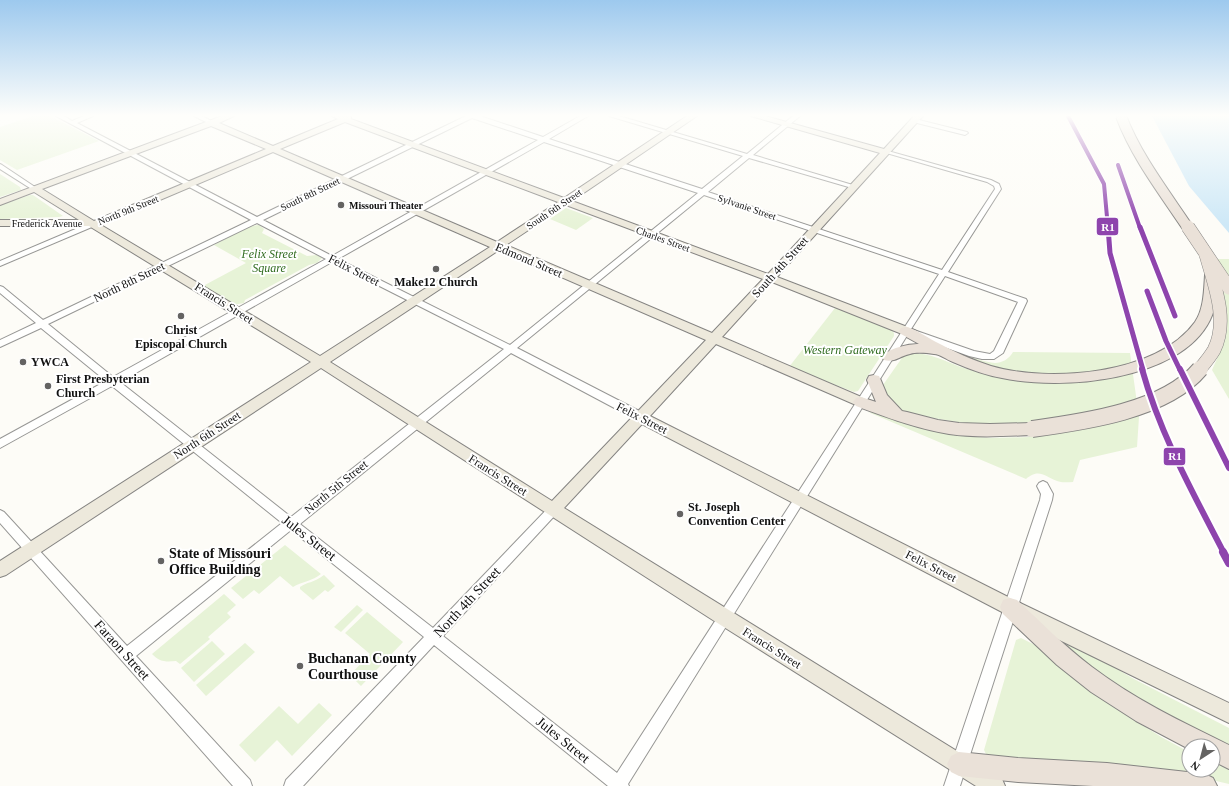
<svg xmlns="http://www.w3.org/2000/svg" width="1229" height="786" font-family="Georgia,serif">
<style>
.green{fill:#e7f3d7}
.water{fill:#cde8f7}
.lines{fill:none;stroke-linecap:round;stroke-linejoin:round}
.minor-casing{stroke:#979795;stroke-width:2}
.major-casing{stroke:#858482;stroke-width:2}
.highway-casing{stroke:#858482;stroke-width:2}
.minor{fill:#fffffe;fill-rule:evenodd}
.major{fill:#ede9dc;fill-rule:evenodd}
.highway{fill:#eae1d8;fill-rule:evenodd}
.highway-bridge-far2-casing{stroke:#858482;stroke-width:12;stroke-linecap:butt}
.highway-bridge-far1-casing{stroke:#858482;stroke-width:14;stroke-linecap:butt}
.highway-bridge-casing{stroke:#858482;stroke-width:18;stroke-linecap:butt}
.highway-bridge-far2{stroke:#eae1d8;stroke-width:10}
.highway-bridge-far1{stroke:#eae1d8;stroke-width:13}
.highway-bridge{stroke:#eae1d8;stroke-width:16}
.rail-1-far3-casing{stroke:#fff;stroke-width:6}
.rail-1-far2-casing{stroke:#fff;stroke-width:8}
.rail-1-far1-casing{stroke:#fff;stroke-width:10}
.rail-1-casing{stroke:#fff;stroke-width:12}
.rail-1-far3{stroke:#8e44ad;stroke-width:4}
.rail-1-far2{stroke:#8e44ad;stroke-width:5}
.rail-1-far1{stroke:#8e44ad;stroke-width:6}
.rail-1{stroke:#8e44ad;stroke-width:8}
.poi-dot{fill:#646362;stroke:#fff;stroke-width:1.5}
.labels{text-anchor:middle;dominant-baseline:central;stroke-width:4;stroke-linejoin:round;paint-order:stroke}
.far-street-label{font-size:10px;fill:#111;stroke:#fff}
.far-poi-label{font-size:10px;font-weight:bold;fill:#111;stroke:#fff;text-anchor:start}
.park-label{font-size:12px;font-style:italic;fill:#2f6b1f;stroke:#fff}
.street-label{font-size:12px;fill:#111;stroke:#fff}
.poi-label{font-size:12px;font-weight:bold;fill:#111;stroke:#fff;text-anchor:start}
.near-street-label{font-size:14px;fill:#111;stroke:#fff}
.near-poi-label{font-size:14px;font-weight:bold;fill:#111;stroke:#fff;text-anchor:start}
.line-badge{stroke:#fff;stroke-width:1.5}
.badge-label{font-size:11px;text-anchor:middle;font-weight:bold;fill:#fff}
</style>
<rect width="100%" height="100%" fill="#fdfcf7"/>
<g class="green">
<polygon points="33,116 50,116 99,141 17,170 0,160 0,127"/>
<polygon points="0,174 20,187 21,190 0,197"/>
<polygon points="30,195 33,195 63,216 59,217 0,219 0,205"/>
<polygon points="566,208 593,218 576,230 550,219"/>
<path d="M259 225 264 229 262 233 307 256 317 255 322 258 317 263 309 265 245 300 244 303 233 305 203 286 246 263 214 245C225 240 249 225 259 225Z"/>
<polygon points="1216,259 1229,259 1229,399 1212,370 1220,352"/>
<polygon points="835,308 891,329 894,333 894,336 858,391 854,392 789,367"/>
<path d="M920 336C938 343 977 362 995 363 1002 363 1009 359 1013 352L1130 353 1139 417 1137 447 1080 460 1073 482C1068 482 1062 483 1057 481 1044 476 1039 468 1026 479L868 412C893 415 918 427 943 432 971 439 1000 438 1029 437L1020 424H969L904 413 898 409 883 390V385L904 355C924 350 940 359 958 366 972 371 987 375 1001 378L979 364Z"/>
<path d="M285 545 321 574C313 581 301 582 293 587L280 576 259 594 254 590 243 599 231 588Z"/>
<path d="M324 575 335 586 328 592 325 590 313 600 300 589V587C306 582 314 583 324 575Z"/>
<path d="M224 594 236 605 227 613 231 617 208 637 210 639 180 664 176 661C165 662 160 662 152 654Z"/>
<polygon points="357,605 363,610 341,632 334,627"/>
<polygon points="367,612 403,642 361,686 350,675 370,654 345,633"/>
<polygon points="1025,617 1111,660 1122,672 1134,679 1229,728 1229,749 1101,677"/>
<polygon points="1021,638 1041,648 1084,684 1121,712 1163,738 1189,752 1189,770 1213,770 1213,762 1229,770 1229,784 1182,773 987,756 984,750 1016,640"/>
<polygon points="212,641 225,654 194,682 181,668"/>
<polygon points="245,643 255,652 206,696 196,685"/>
<polygon points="319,703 332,715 292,756 277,740 255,762 239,745 279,706 298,724"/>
</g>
<polygon class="water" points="1152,116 1229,116 1229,233 1189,186"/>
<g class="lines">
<defs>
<g id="minor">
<path d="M56 116H64L72 121 84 116H93L77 123 257 217 466 116H480L543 137 580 116H588L549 139 702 189 743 156 609 116H619L747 154 793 116H800L753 155 856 186V188H852L749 158 708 192 942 270 995 189 994 186 987 182 883 152 888 151 991 180 999 184 1001 189 948 272 1026 299 1027 301 1003 353 994 359H982L969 356 908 334 628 784 629 786H608L434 645 303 786H284L286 780 424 637 291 530 136 656 250 780 252 786H233L0 523V510L4 512 127 646 282 523 112 386 0 448V439L106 381 41 328 0 347V340L36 323 0 293V286L3 287 43 320 251 220ZM472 118 538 140 332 256 263 220ZM544 142 698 193 510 345 338 259ZM704 195 939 274 617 773 443 636 558 512 560 509 558 506 554 504 550 506 433 628 300 524 511 353 637 420H645L646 417 645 414 517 348ZM257 223 326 259 113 377 48 324ZM332 262 504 349 291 517 120 382ZM945 276 1018 302 994 351 990 354 974 351 911 329Z"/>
<polygon points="194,116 202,116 215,123 210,124"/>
<polygon points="915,119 967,132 968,133 965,135 913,122 913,120"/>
<polygon points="0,164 2,165 38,189 33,190 0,169"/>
<polygon points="92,222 98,222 99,224 0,266 0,261"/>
<polygon points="1043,481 1047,483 1053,494 1052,500 960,786 944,786 1040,500 1041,494 1037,486 1039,483"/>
</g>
<path id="major" d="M222 116H234L219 123 273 146 338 119 332 116H351V119L564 198 687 116H697L572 201 768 274 880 153 751 116H765L884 149 914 116H923L777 277 910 328 912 331 910 334H902L772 282 722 337 866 399 868 402 866 405 861 407 856 405 716 344 650 416 1016 601 1229 703V723L1004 613 642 424 564 508 1002 779 1005 786H976L719 624 321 368 6 575 0 577V561L311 362 89 226H0V220H79L34 192 0 205V199ZM345 122 558 202 497 242 280 149ZM211 126 266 149 94 221 42 189ZM273 152 490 247 320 356 101 225ZM566 205 763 279 712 333 506 245ZM499 250 706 340 552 501 330 362Z"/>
<g id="highway">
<path d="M1211 271 1215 272 1217 275C1217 290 1217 306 1210 320 1180 381 1061 391 1002 378 985 375 969 369 953 362 947 360 940 354 934 354 927 353 916 352 910 354 900 356 894 363 884 360L882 357C888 348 908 344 919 344L901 334 899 331 901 328 906 327C916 329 926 337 936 342 953 351 972 360 991 366 1049 383 1157 375 1195 322 1204 309 1204 290 1205 275L1207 272Z"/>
<path d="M874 375 879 376 887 395 902 411 907 412 938 420 959 423 990 424 1032 423 1038 425 1040 429 1038 433 1032 435C1005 436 977 438 949 434 917 429 886 417 856 406L853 402 856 398 861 397 876 402 867 380 869 376Z"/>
<path d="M1010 598 1017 600C1042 623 1065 647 1092 667 1134 699 1182 722 1229 745V769L1213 761V746H1189V749L1136 721 1091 692 1057 665 1003 614 1000 607 1003 600Z"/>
<polygon points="959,752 1018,758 1107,763 1205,774 1213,778 1217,786 1093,786 1018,782 959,776 951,772 947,764 951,756"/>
</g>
</defs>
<use href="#minor" class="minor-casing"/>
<use href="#major" class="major-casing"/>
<use href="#highway" class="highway-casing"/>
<use href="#minor" class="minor"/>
<use href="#major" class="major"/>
<use href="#highway" class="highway"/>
<defs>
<path id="highway-bridge-far2" d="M1121 116C1136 156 1164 192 1188 228"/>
<g id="highway-bridge-far1">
<polyline points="1188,227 1229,288"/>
<path d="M1199 370C1204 364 1210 357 1214 350 1229 320 1214 284 1206 255"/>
</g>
<path id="highway-bridge" d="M1032 429C1083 422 1165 411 1200 369"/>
</defs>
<use href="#highway-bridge-far2" class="highway-bridge-far2-casing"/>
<use href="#highway-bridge-far1" class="highway-bridge-far1-casing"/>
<use href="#highway-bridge" class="highway-bridge-casing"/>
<use href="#highway-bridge-far2" class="highway-bridge-far2"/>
<use href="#highway-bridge-far1" class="highway-bridge-far1"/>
<use href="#highway-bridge" class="highway-bridge"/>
<defs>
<g id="rail-1-far3">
<polyline points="1068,116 1104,184 1108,228"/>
<polyline points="1118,165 1140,228"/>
</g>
<g id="rail-1-far2">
<polyline points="1108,227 1110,253 1143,370"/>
<polyline points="1140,227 1175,316"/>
<polyline points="1147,291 1166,341 1180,370"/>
</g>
<g id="rail-1-far1">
<path d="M1142 369C1160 434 1193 493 1224 553"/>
<polyline points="1180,369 1229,468"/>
</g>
<polyline id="rail-1" points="1223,552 1229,563"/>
</defs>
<use href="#rail-1-far3" class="rail-1-far3-casing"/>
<use href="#rail-1-far2" class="rail-1-far2-casing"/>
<use href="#rail-1-far1" class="rail-1-far1-casing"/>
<use href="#rail-1" class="rail-1-casing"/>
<use href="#rail-1-far3" class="rail-1-far3"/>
<use href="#rail-1-far2" class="rail-1-far2"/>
<use href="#rail-1-far1" class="rail-1-far1"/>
<use href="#rail-1" class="rail-1"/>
</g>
<linearGradient id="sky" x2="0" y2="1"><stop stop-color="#9dc9ee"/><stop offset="0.51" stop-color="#fefefb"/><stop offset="1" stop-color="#fefefb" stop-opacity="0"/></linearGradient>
<rect width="1229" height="226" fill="url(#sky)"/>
<g class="poi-dot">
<circle cx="341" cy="205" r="4"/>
<circle cx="436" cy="269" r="4"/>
<circle cx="181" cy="316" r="4"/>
<circle cx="23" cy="362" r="4"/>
<circle cx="48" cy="386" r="4"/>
<circle cx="680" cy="514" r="4"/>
<circle cx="161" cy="561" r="4"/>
<circle cx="300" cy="666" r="4"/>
</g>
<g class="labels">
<g class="far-street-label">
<text transform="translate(310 194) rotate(-26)">South 8th Street</text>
<text transform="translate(747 207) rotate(19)">Sylvanie Street</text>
<text transform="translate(554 209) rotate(-34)">South 6th Street</text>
<text transform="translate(128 210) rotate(-22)">North 9th Street</text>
<text x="47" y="223">Frederick Avenue</text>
<text transform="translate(663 239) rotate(20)">Charles Street</text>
</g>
<g class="far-poi-label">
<text x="349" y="205">Missouri Theater</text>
</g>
<g class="park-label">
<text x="269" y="254">Felix Street<tspan x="269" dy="14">Square</tspan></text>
<text x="845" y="350">Western Gateway</text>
</g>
<g class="street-label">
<text transform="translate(529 260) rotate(23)">Edmond Street</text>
<text transform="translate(780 267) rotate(-48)">South 4th Street</text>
<text transform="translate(354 270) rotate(27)">Felix Street</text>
<text transform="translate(129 282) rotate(-26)">North 8th Street</text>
<text transform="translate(224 303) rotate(32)">Francis Street</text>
<text transform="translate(642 418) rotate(27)">Felix Street</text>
<text transform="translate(207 435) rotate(-33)">North 6th Street</text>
<text transform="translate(498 475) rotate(32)">Francis Street</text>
<text transform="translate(336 487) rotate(-39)">North 5th Street</text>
<text transform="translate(931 566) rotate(27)">Felix Street</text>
<text transform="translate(772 648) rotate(32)">Francis Street</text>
</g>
<g class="poi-label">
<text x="436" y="282" text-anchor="middle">Make12 Church</text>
<text x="181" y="330" text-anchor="middle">Christ<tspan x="181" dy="14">Episcopal Church</tspan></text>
<text x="31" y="362">YWCA</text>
<text x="56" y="379">First Presbyterian<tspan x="56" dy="14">Church</tspan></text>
<text x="688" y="507">St. Joseph<tspan x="688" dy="14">Convention Center</tspan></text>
</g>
<g class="near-street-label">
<text transform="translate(309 538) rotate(38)">Jules Street</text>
<text transform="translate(467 602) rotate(-47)">North 4th Street</text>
<text transform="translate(122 650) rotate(48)">Faraon Street</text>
<text transform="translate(563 740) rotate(39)">Jules Street</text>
</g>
<g class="near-poi-label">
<text x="169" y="553">State of Missouri<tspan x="169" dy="16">Office Building</tspan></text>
<text x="308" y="658">Buchanan County<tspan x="308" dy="16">Courthouse</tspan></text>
</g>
</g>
<g class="line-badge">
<rect x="1096" y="217" width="23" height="19" rx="4" fill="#8e44ad"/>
<rect x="1163" y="447" width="23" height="19" rx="4" fill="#8e44ad"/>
</g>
<g class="badge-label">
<text x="1108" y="231">R1</text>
<text x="1175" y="460">R1</text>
</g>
<g transform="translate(1201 758) rotate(216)"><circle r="19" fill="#ffffff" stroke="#a0a0a0"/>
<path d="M0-3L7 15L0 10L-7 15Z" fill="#646362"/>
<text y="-6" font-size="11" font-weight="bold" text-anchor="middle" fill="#111111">N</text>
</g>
</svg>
